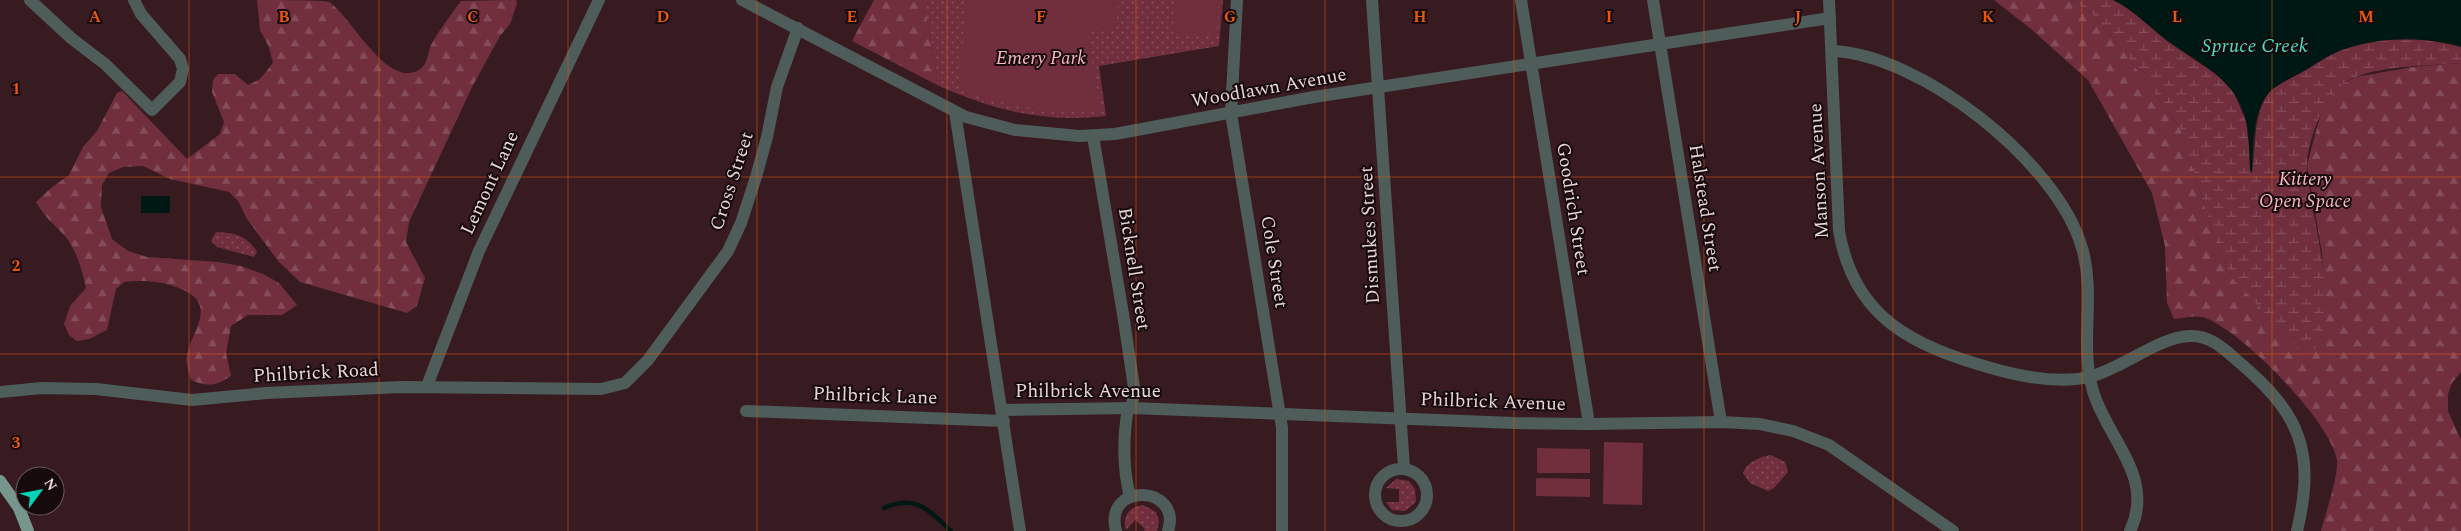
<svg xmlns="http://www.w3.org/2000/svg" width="2461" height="531" font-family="Spectral,serif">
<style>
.green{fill:url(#green-dots)}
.forest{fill:url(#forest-firs)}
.wetland{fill:url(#wetland-marsh)}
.pitch{fill:#712f3e}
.water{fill:#001813}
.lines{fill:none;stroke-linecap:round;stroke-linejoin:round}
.stream{stroke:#001813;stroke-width:4.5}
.minor{stroke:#4e5d59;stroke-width:12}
.major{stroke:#76958d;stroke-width:12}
.grid{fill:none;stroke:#e8590c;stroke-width:1;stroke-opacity:0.55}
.labels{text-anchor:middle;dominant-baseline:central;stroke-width:4;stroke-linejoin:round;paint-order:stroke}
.park-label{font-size:19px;font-style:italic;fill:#fab8c3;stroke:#160a0c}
.street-label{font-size:19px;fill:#e8d5d7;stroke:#160a0c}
.water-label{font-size:20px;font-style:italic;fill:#4cdcc1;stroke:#160a0c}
.grid-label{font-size:16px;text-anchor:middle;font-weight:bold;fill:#e8590c;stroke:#160a0c;stroke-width:4;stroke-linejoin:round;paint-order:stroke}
</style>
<defs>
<pattern id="green-dots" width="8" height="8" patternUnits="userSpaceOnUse" patternTransform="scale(1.25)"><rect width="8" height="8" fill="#712f3e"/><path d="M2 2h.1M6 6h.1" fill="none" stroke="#854c59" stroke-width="1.8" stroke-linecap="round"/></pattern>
<pattern id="forest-firs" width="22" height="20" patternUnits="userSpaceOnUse" patternTransform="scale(1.25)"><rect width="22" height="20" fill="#712f3e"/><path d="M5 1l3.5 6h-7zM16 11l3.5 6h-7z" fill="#854c59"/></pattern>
<pattern id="wetland-marsh" width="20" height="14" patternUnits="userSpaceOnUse" patternTransform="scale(1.25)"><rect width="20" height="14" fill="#712f3e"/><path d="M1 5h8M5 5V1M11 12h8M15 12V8" fill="none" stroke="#854c59"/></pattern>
</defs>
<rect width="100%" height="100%" fill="#371b21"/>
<g class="green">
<path d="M927 0H1223L1219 46 1099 66 1106 116C1042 123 997 111 939 86L927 19Z"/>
<path d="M216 232C235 233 246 235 257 252L254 257 217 247 211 241Z"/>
<path d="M1771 455 1785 462 1788 472 1774 488 1768 491 1750 483 1743 473C1746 463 1761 456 1771 455Z"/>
<polygon points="1396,479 1409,481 1415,489 1416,502 1405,511 1392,510 1386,502 1399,502 1399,489 1386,488"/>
<path d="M1143 505 1156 512 1159 521 1157 531H1144L1145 529 1135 520 1126 530C1122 516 1129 507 1143 505Z"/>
</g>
<g class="forest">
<path d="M257 0C269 0 322 0 329 2 351 16 385 86 417 71 428 66 427 55 431 45 439 30 451 15 461 1L516 0 517 3 510 24 500 36 472 87 409 222 406 242 425 278 417 306 407 313 300 282 279 262 247 219 238 201 229 192 170 179 143 166 123 167 109 173 102 185 101 207 112 239 128 251 147 257 218 262 241 266 263 274 279 283 297 305 282 315H248L231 326 226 353 231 376C216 386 207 387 191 380 189 373 185 361 187 354 193 328 218 305 181 289 162 281 144 280 124 282L116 289 107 330 89 339 77 341 69 335 64 324 70 306 86 288C82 270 77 250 64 235 52 222 46 219 36 202L51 188 69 175 83 147 97 131 117 93 122 91 187 159 220 134 224 122 212 92 213 80 218 74H235L248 85 260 79 273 63 269 47 260 30Z"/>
<polygon points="874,0 927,0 927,19 939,86 852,41"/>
<path d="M1994 0H2071L2091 13 2123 50 2180 128 2218 249 2233 279 2325 305 2322 253 2307 165 2322 109 2339 86 2355 77 2413 67 2461 63V372L2452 383 2448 394V411L2461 440V531H2321C2325 516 2339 474 2337 460 2330 421 2245 335 2208 319 2197 314 2185 318 2174 319L2167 303 2165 246 2152 193 2088 80 2031 29Z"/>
</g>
<path class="wetland" d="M2071 0H2113L2127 7 2167 41 2223 79 2233 90 2246 122 2252 172C2256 147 2253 121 2266 97 2272 86 2289 79 2300 73 2315 65 2328 55 2344 49 2380 36 2424 37 2461 47V63C2427 66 2388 65 2355 77 2342 82 2336 91 2328 102 2318 115 2306 150 2307 166 2309 211 2344 316 2312 352L2301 351 2233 279 2218 249 2180 128 2123 50 2091 13Z"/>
<g class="pitch">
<path d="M966 0H1118L1116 28 1087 29 1100 109C1064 115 991 106 959 87Z"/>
<polygon points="1174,0 1218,0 1217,36 1173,35"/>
<polygon points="1604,442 1643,443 1642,505 1603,504"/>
<polygon points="1537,448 1590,449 1590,473 1537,473"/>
<polygon points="1536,478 1590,479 1590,497 1536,496"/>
</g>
<g class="water">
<path d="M2113 0H2461V47C2425 36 2381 37 2345 49 2329 54 2316 64 2302 72 2290 79 2275 85 2267 95 2252 114 2253 150 2252 173L2250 170C2249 154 2250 136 2246 120 2235 78 2201 65 2168 41 2149 27 2134 10 2113 0Z"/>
<rect x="141" y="196" width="29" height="17"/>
</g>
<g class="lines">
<path class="stream" d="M884 508C915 494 928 509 951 531"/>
<g class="minor">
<polyline points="30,0 71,38 105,64 152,110 180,82 183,69 180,59 141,14 134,0"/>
<polyline points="742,0 966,117 1015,130 1079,136 1115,134 1314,97 1830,18"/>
<polyline points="1237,0 1231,113 1282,428 1282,531"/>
<polyline points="1372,0 1404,468"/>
<polyline points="1521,0 1589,424"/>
<polyline points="1653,0 1721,422"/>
<path d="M1829 0 1839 231C1854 319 1914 346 1991 368 2022 377 2057 384 2089 377 2122 369 2158 337 2190 336 2210 335 2224 349 2239 362 2300 414 2316 451 2297 531"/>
<path d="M1832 51C1921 54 2058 163 2082 248 2096 295 2079 344 2093 391 2107 439 2156 477 2130 531"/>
<polyline points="955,112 1020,531"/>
<polyline points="1093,136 1123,314 1134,387 1132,408"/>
<polyline points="427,386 479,251 599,0"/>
<polyline points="0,392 42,388 96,389 192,400 266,393 402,387 601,389 625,383 648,360 728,251 741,223 756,177 767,137 777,87 798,28"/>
<path d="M1128 408C1123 437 1123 469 1130 497"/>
<polyline points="1002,410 1132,408 1514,423 1589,424 1721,422 1760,424 1793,431 1829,445 1953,531"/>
<polyline points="746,411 1004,421"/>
<circle cx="1401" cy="495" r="26"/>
<path d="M1116 531C1103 481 1183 485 1168 531"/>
</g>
<polyline class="major" points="0,481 19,508 28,531"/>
</g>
<path class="grid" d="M189 0V531M379 0V531M568 0V531M757 0V531M947 0V531M1136 0V531M1325 0V531M1514 0V531M1704 0V531M1893 0V531M2082 0V531M2272 0V531M0 177H2461M0 354H2461"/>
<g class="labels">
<g class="park-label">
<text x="1041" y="58">Emery Park</text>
<text x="2305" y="179">Kittery<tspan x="2305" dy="22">Open Space</tspan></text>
</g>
<g class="street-label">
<text transform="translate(1269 88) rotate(-10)">Woodlawn Avenue</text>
<text transform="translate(1819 171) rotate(-93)">Manson Avenue</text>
<text transform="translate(732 181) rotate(-72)">Cross Street</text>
<text transform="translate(490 183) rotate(-65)">Lemont Lane</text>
<text transform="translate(1705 208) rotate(81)">Halstead Street</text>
<text transform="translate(1573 209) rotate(81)">Goodrich Street</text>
<text transform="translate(1370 235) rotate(-93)">Dismukes Street</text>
<text transform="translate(1274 262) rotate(81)">Cole Street</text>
<text transform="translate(1134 269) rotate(81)">Bicknell Street</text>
<text transform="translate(316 373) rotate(-3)">Philbrick Road</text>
<text x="1088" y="391">Philbrick Avenue</text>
<text transform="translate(875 396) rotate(2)">Philbrick Lane</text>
<text transform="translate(1493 402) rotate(2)">Philbrick Avenue</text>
</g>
<g class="water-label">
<text x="2255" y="46">Spruce Creek</text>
</g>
</g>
<g class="grid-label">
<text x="95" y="22">A</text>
<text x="284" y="22">B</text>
<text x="473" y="22">C</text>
<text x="663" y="22">D</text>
<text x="852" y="22">E</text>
<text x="1041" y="22">F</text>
<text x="1230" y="22">G</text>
<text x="1420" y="22">H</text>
<text x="1609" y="22">I</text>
<text x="1798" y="22">J</text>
<text x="1988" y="22">K</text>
<text x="2177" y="22">L</text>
<text x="2366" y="22">M</text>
<text x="16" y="94">1</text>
<text x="16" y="271">2</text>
<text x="16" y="448">3</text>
</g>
<g transform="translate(40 491) rotate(58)"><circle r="24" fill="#160a0c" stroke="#6a5b5d"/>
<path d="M0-4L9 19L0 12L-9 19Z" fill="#00d5b7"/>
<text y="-8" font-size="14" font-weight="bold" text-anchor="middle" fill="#e8d5d7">N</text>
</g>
</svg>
